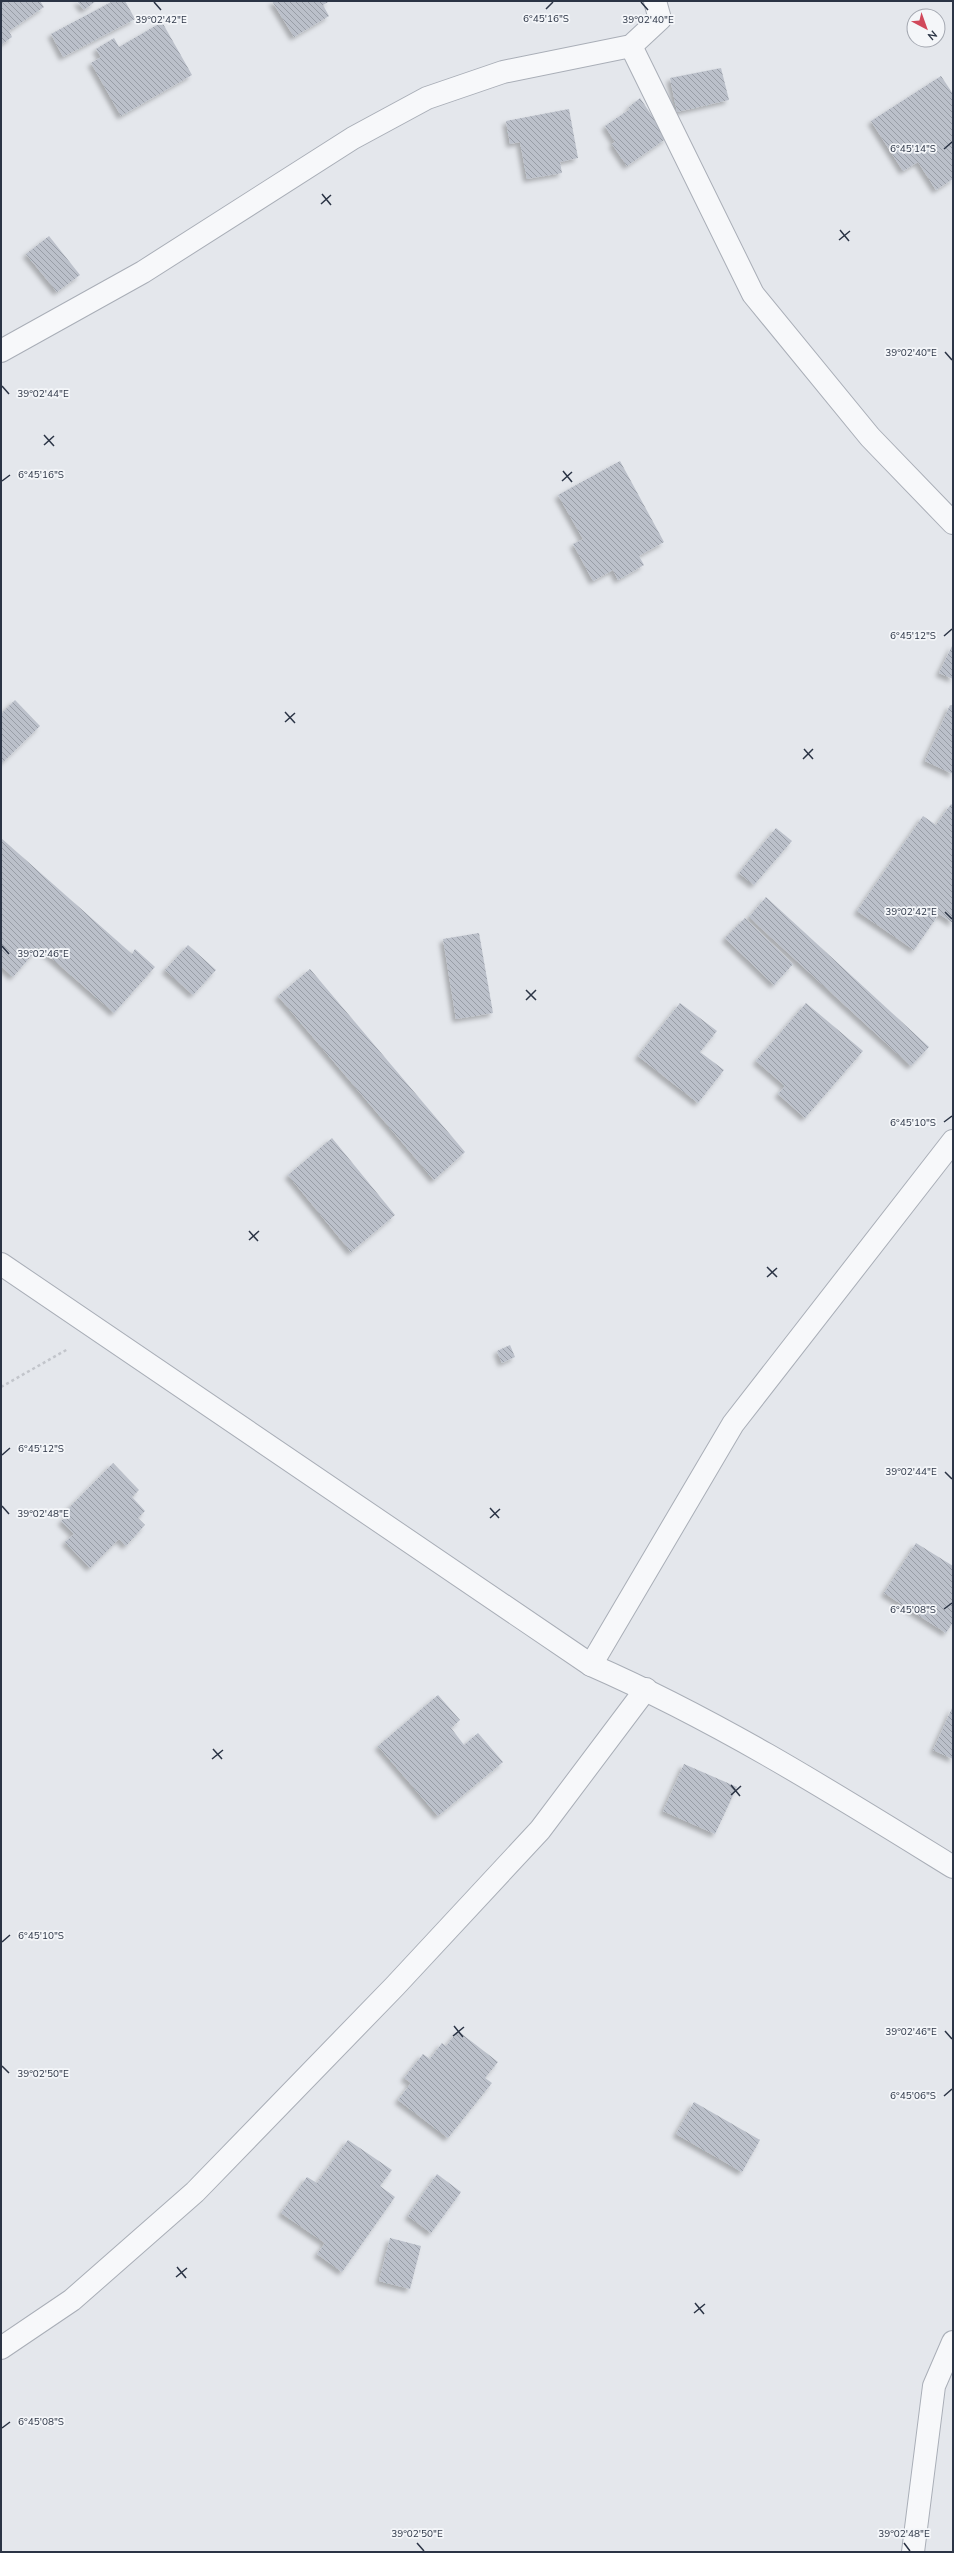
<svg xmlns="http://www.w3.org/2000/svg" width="954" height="2553" font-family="'Nunito Sans',sans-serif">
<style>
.building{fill:url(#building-back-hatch);filter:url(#shadow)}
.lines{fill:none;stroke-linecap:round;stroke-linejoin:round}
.minor-casing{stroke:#a9aeb7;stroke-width:24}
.path{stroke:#c2c5cb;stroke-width:2.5;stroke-dasharray:3 3;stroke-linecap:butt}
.minor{stroke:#f7f8fa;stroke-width:22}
.ticks{fill:none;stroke:#2b3445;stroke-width:1.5}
.ticks-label{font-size:10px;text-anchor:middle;fill:#2b3445;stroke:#f4f6f9;stroke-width:3.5;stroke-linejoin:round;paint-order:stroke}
</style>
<defs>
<pattern id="building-back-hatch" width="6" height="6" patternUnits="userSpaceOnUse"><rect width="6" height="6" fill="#bbc0ca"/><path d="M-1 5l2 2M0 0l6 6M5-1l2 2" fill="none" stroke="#989da6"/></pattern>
<filter id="shadow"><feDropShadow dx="-3.5" dy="3.5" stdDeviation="2" flood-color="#0004"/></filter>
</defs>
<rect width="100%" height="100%" fill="#e4e7ec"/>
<g class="building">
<polygon points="1,1 40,1 44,7 9,31 12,37 1,45"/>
<polygon points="77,1 96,1 84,10"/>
<polygon points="113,1 125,1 135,19 63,57 51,34"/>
<polygon points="272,1 330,1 323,5 329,16 294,37"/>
<polygon points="162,22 192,75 121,116 91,63 101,57 96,49 114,38 119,47"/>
<polygon points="721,68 729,100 677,112 670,78"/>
<polygon points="941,76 953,94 953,179 936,190 918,162 903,171 871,121"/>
<polygon points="640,98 667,138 627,166 612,144 615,142 605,126 630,109 629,107"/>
<polygon points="569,109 578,158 560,162 562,173 527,179 520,142 510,144 506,121"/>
<polygon points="49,236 80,275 57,292 26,254"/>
<polygon points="620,461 664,542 639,556 644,565 618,580 613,570 593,581 573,544 583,539 558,495"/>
<polygon points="953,644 953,679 939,673"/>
<polygon points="15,700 40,726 1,764 1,714"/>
<polygon points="950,705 953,706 953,774 925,761"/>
<polygon points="951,804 953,806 953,923 939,914 914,950 857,911 923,816 936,825"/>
<polygon points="776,828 792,841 754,885 739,873"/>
<polygon points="1,838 132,954 135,949 155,967 114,1013 39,947 13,977 1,966"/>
<polygon points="766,897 929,1047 911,1066 749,917"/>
<polygon points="745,918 793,964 774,985 725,938"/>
<polygon points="479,933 493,1013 456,1019 443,939"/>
<polygon points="188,945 216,970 193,995 165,970"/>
<polygon points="310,969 465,1152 434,1180 278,996"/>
<polygon points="680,1003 717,1031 700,1052 724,1070 698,1103 638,1056"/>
<polygon points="806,1003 863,1051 805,1118 778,1094 785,1086 756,1061"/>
<polygon points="332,1138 395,1215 351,1252 288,1175"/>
<polygon points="510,1345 515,1357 502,1363 497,1351"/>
<polygon points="113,1463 139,1490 132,1497 145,1511 138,1518 145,1525 126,1546 119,1539 90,1568 65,1542 74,1534 61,1521 69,1514 66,1511"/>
<polygon points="916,1543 953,1566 953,1622 946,1633 884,1593"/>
<polygon points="438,1695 460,1720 451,1728 464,1745 478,1733 503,1762 438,1816 378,1746"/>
<polygon points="953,1706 953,1759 933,1750"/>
<polygon points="684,1764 737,1787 715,1834 663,1811"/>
<polygon points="458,2031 498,2062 485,2078 492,2083 448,2138 398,2100 411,2083 404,2078 423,2054 430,2059 442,2043 446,2046"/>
<polygon points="694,2102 760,2140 742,2172 676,2134"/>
<polygon points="348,2140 392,2170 380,2186 395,2197 342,2272 317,2254 325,2243 281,2213 307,2177 317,2183"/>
<polygon points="437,2174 461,2192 431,2233 408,2216"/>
<polygon points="390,2238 421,2246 410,2289 379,2281"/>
</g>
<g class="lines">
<defs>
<g id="minor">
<polyline points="631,46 753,294 870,437 953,523"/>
<polyline points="1,351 143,272 353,138 427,98 503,72 631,46 660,19 655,1"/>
<path d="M1 1264 591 1665C719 1721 835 1794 953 1867"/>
<polyline points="591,1665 733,1424 953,1141"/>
<polyline points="1,2348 72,2300 195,2192 395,1986 540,1830 646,1689"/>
<polyline points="913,2552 934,2386 953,2342"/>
</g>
</defs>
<use href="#minor" class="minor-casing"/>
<polyline class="path" points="1,1387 68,1349"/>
<use href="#minor" class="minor"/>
</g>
<path class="ticks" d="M154 2 161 10M641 2 648 10M546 9 553 2M944 149 952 142M322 194 331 205M321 204 331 195M840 230 849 241M839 240 850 231M945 352 952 360M2 386 9 394M44 435 54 446M44 445 54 436M563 471 572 482M2 481 10 475M562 481 572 472M944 636 952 629M285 712 295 723M285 722 295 713M804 749 813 759M803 759 813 749M945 912 952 919M2 946 9 954M526 990 536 1000M526 1000 536 990M944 1122 952 1116M249 1231 258 1241M249 1240 259 1231M767 1267 777 1277M767 1277 777 1268M2 1455 10 1448M945 1472 952 1479M2 1506 9 1514M490 1508 499 1518M490 1518 500 1509M944 1609 952 1603M213 1749 222 1759M212 1759 223 1750M731 1785 740 1796M731 1795 741 1786M2 1942 10 1935M454 2026 463 2037M945 2031 952 2039M453 2036 464 2027M2 2066 9 2073M944 2096 952 2089M177 2267 186 2278M176 2277 187 2268M695 2303 704 2314M694 2313 705 2304M2 2428 10 2422M417 2543 424 2551M904 2543 910 2551"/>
<g class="ticks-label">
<text x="546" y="22">6°45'16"S</text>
<text x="161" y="23">39°02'42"E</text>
<text x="648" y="23">39°02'40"E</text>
<text x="913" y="152">6°45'14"S</text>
<text x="911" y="356">39°02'40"E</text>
<text x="43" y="397">39°02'44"E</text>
<text x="41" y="478">6°45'16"S</text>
<text x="913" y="639">6°45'12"S</text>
<text x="911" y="915">39°02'42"E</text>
<text x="43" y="957">39°02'46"E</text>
<text x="913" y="1126">6°45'10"S</text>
<text x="41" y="1452">6°45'12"S</text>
<text x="911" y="1475">39°02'44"E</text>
<text x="43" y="1517">39°02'48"E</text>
<text x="913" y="1613">6°45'08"S</text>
<text x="41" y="1939">6°45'10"S</text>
<text x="911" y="2035">39°02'46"E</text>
<text x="43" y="2077">39°02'50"E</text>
<text x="913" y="2099">6°45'06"S</text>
<text x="41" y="2425">6°45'08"S</text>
<text x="417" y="2537">39°02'50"E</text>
<text x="904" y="2537">39°02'48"E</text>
</g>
<rect width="954" height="2553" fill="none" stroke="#2b3445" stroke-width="4"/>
<g transform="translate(926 28) rotate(139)"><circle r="19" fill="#f4f6f9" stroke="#a4a8b1"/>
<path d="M0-3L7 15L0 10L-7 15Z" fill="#d1495b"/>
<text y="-6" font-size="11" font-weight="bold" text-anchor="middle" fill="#2b3445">N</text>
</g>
</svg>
